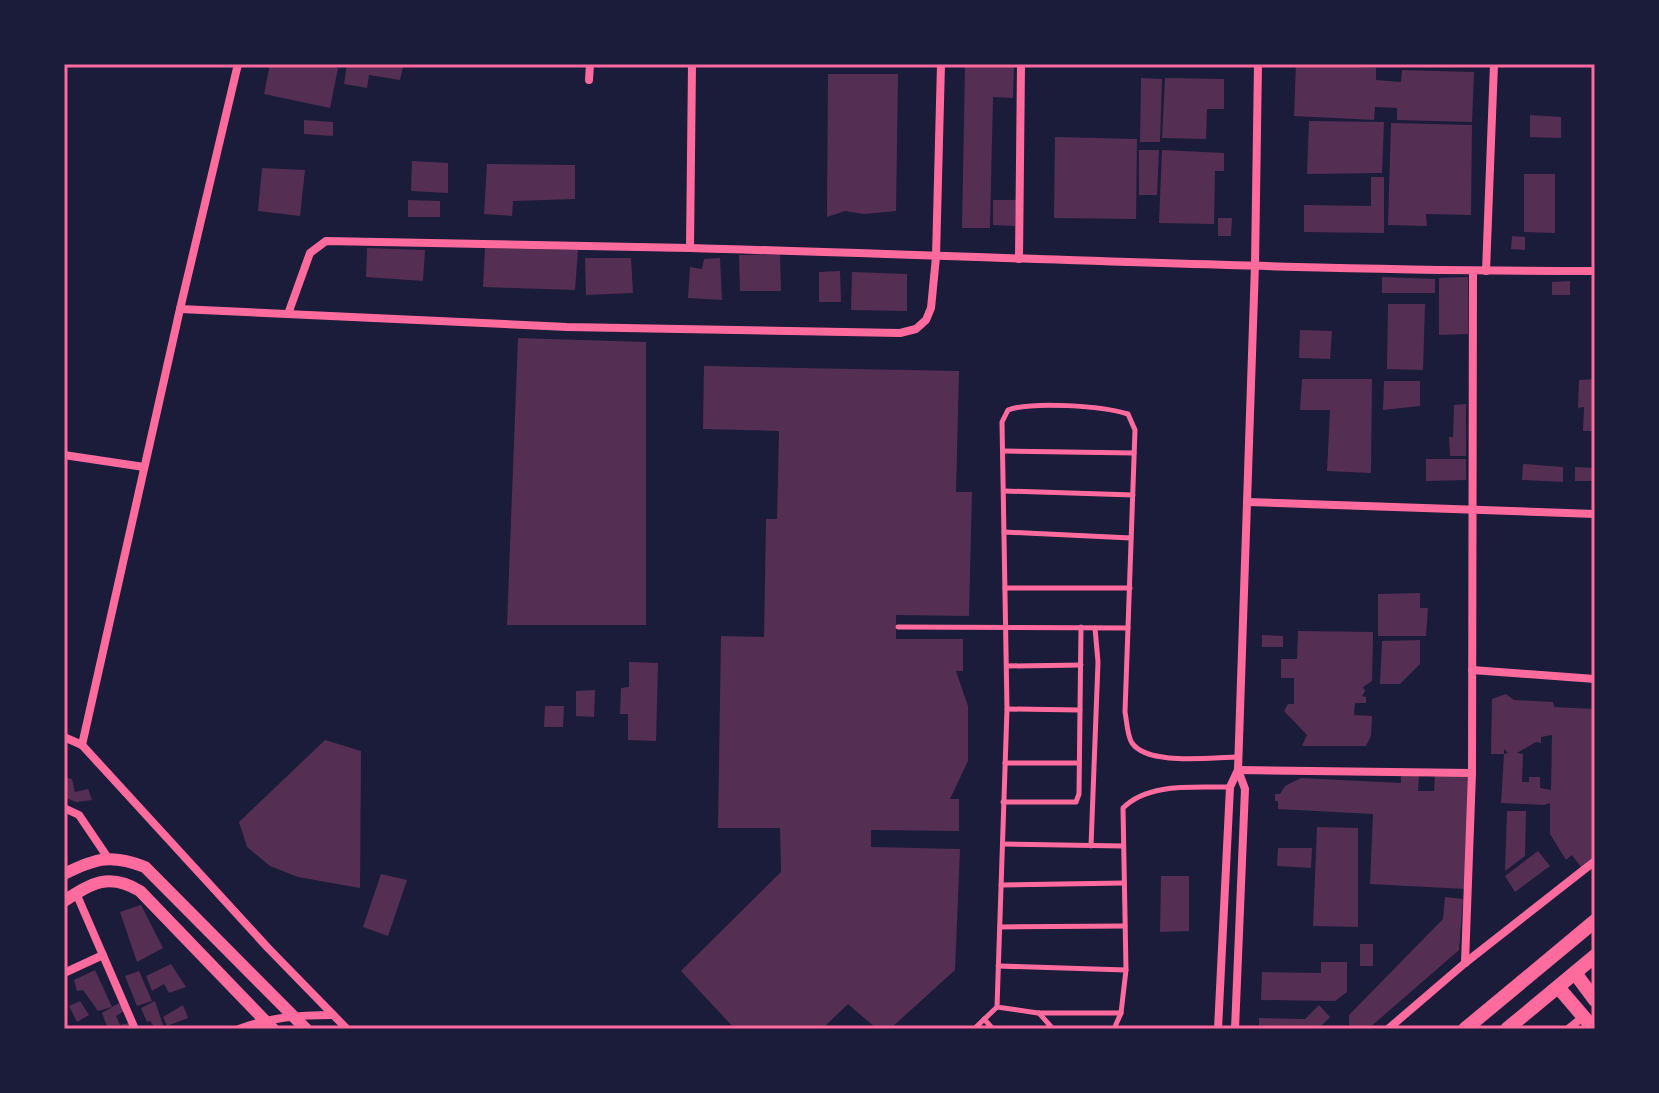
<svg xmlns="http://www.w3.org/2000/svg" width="1659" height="1093" font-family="'Archivo Narrow',sans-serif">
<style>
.building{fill:#542f53;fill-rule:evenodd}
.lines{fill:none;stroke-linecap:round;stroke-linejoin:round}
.service{stroke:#ff6b9d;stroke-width:5}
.minor{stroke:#ff6b9d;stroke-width:8}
.tertiary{stroke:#ff6b9d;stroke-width:12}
.secondary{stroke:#ff6b9d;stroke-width:14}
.neatline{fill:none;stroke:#ff6b9d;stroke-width:3}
</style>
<rect width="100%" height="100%" fill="#1b1b3a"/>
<g class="building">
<polygon points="270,64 321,64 338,68 330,108 264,94"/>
<polygon points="347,64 385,64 403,67 400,80 369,75 367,88 344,84"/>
<polygon points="965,64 1014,64 1013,98 993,97 990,228 962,228"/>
<polygon points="1296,64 1376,68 1376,80 1401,82 1402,70 1474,72 1472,122 1397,120 1397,108 1375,107 1374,120 1294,116"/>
<polygon points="828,74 898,74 896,211 864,214 845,211 827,217"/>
<polygon points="1141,78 1162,79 1160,142 1140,142"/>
<polygon points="1165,78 1224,79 1224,109 1207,109 1206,139 1162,138"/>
<polygon points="1530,115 1561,117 1561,138 1530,137"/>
<polygon points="304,120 333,122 333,136 304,134"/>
<polygon points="1309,121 1384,122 1382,173 1307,174"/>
<polygon points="1391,123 1472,125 1471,215 1426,214 1427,226 1388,225"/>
<polygon points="1055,137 1137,139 1136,219 1054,218"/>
<polygon points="1139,150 1159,150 1157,195 1139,195"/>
<polygon points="1162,150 1224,153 1224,171 1215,171 1214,224 1159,223"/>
<polygon points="412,161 448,163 448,193 411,191"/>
<polygon points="487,164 575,165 575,199 513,201 512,216 484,214"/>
<polygon points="262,168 305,170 300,216 258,211"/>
<polygon points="1524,174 1555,174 1555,233 1524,232"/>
<polygon points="1371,177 1384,177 1384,233 1304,232 1304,205 1371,206"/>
<polygon points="408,200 440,201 440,217 408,217"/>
<polygon points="993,200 1016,200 1015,226 993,225"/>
<polygon points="1218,218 1232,218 1231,236 1218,236"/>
<polygon points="1512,236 1525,237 1525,250 1511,249"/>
<polygon points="367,248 425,250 423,281 366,277"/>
<polygon points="485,248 578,250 575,290 483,287"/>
<polygon points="780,254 781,291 740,291 739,255"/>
<polygon points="585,258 631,258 633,293 586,295"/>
<polygon points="720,258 722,300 688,298 690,267 702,269 704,259"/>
<polygon points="840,271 841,302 819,302 819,272"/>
<polygon points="852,272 907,274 907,311 851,310"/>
<polygon points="1382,277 1435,279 1435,293 1382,293"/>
<polygon points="1468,277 1468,334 1439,335 1439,278"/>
<polygon points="1570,281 1570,295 1552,295 1552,282"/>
<polygon points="1388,304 1425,304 1423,370 1387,369"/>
<polygon points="1300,330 1332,331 1330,359 1299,358"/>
<polygon points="518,338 646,342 646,625 507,625"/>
<polygon points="704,366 959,371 956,492 972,492 969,616 896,615 896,639 963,639 963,671 956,671 968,706 968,761 950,799 959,799 959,831 871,830 871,847 960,849 955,970 890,1029 877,1029 848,1004 822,1029 735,1029 681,971 781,872 780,828 718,828 721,636 764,637 766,519 777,519 779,431 703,429"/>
<polygon points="1302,379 1372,379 1371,473 1327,471 1330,410 1300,410"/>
<polygon points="1595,379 1595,431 1583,431 1584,407 1578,408 1579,380"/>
<polygon points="1384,381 1420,381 1420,406 1383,410"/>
<polygon points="1466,404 1466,456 1450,456 1449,437 1453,437 1454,405"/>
<polygon points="1426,459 1466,459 1466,480 1426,481"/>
<polygon points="1523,464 1563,467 1563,482 1522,480"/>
<polygon points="1575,467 1595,468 1595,481 1575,481"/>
<polygon points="1420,593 1420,608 1428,608 1426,636 1378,636 1378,594"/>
<polygon points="1298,631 1373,632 1372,681 1363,687 1365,691 1362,696 1366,697 1366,703 1355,703 1354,715 1372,716 1371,736 1366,746 1302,746 1307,735 1284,711 1288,704 1294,704 1294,678 1281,678 1281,659 1297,659"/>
<polygon points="1262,635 1283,636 1283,647 1262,647"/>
<polygon points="1420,640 1420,664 1400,684 1380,684 1382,641"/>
<polygon points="629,662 658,663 656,741 628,740 628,714 620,714 621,688 629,687"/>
<polygon points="595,690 594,717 576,716 576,691"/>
<path d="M1506 694 1514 700 1553 702 1554 707 1595 709V855L1581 867 1572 855 1566 860 1550 834V803L1544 805 1501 803 1504 754 1508 753 1504 749V754H1491L1492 699ZM1552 735 1551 790 1540 788V777H1529V782H1522L1523 754 1517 753 1536 742 1541 743V737Z"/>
<polygon points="545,706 564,706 563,727 544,727"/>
<polygon points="325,740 361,751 360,888 298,877 270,866 247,847 239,822"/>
<polygon points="1435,772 1472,773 1466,889 1370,884 1373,814 1278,809 1278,801 1275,801 1275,794 1280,794 1285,786 1301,778 1401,783 1401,774 1419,775 1418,791 1434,791"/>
<polygon points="64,777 72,779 75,792 88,789 92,800 76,802 64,797"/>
<polygon points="1507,811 1526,811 1525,856 1505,871"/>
<polygon points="1317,827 1358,828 1358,927 1313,926"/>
<polygon points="1278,848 1312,848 1311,868 1277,866"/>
<polygon points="1538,851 1550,866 1515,892 1505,876"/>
<polygon points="381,874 407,880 388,936 363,927"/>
<polygon points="1161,876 1189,876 1189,931 1160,932"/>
<polygon points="1445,897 1463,899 1459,950 1368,1029 1349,1029 1349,1015 1443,919"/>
<polygon points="141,905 163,948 137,962 120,912"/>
<rect x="1360" y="944" width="13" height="22"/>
<polygon points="1321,962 1347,962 1347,992 1335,1001 1261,1000 1262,972 1321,973"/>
<polygon points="171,964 186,987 169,993 164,984 152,991 146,976"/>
<polygon points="95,970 112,1007 121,1002 124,1011 116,1016 120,1025 129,1023 134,1029 108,1029 102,1013 112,1007 98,1011 83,990 77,991 74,980"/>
<polygon points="139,971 152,1001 137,1006 125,976"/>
<polygon points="80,1001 89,1015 77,1022 69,1006"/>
<polygon points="155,1001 163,1025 155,1028 150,1021 147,1022 141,1008"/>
<polygon points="183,1005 188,1018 167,1026 163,1017"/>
<polygon points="1319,1005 1330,1017 1318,1029 1259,1029 1259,1018 1305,1019"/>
</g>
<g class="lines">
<g class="service">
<polyline points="1003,451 1134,453"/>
<polyline points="1005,491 1133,495"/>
<polyline points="1004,532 1131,538"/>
<polyline points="1005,588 1130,588"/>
<polyline points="898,627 1128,628"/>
<polyline points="1007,666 1081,665"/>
<polyline points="1007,709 1080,710"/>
<polyline points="1005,763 1079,763"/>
<polyline points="1003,802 1076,802 1079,794 1081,627"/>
<polyline points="1003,844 1123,846"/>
<polyline points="1091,846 1098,662 1095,628"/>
<polyline points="1001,885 1124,883"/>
<polyline points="1000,927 1125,926"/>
<polyline points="998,966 1126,970"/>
<polyline points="997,1007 1038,1013 1121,1013"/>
<polyline points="1039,1013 1053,1029"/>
<polyline points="984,1019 993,1029"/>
<path d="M974 1029 997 1007 1007 709 1002 422 1008 410C1033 401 1102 406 1128 414L1135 430 1125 712C1127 722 1127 735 1132 743 1148 766 1212 757 1238 757"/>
<path d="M1114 1029 1121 1013 1126 970 1123 808C1149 782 1195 788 1229 787"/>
</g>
<g class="minor">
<polyline points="589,80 590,64"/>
<polyline points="690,248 692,64"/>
<polyline points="1019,259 1021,64"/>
<polyline points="1486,271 1494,64"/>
<polyline points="180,309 567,327 900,333 916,329 926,320 931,308 936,257 941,64"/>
<path d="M288 314 310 253 326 241C447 243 568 245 689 248 991 256 1293 271 1595 271"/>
<polyline points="64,455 144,467"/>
<polyline points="1247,502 1595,514"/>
<polyline points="1472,670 1595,679"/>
<polyline points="64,737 82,745 268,948 347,1029"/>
<polyline points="82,745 180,309 238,64"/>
<polyline points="1238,770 1472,773"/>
<polyline points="64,808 79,815 108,858"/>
<polyline points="76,893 135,1029"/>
<polyline points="1465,963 1472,773 1473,271"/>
<polyline points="64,973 103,955"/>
<path d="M239 1029C271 1017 299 1015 333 1015"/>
<polyline points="1218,1029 1230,787 1238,770 1255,265 1258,64"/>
<polyline points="1235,1029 1245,789 1238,770"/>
<polyline points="1388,1029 1465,963 1595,861"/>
<polyline points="1568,1029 1583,1017"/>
</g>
<g class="tertiary">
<path d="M64 874C96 858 111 854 145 867L306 1029"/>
<path d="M64 901C92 883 109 872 140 891L273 1029"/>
</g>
<g class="secondary">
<polyline points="1575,973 1595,1000"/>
<polyline points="1558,987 1594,1029"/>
<polyline points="1465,1029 1595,921"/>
<polyline points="1507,1029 1595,956"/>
</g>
</g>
<rect width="1659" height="1093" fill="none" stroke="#1b1b3a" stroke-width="132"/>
<rect x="66" y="66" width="1527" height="961" class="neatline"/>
</svg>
